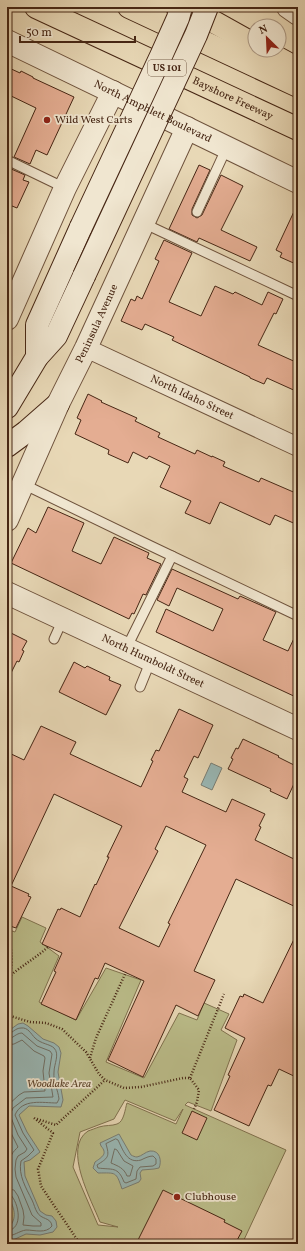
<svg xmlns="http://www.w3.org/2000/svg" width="305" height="1251" font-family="Vollkorn,serif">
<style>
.green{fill:#bbbd8a;stroke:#80724f;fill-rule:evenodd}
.water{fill:#99b8b6;stroke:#787e75}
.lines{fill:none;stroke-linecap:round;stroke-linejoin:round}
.shore{stroke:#706f65;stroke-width:1}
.building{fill:#e4ad92;stroke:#462614;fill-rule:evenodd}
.service-casing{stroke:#6e523c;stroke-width:11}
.minor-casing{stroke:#6e523c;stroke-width:20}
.tertiary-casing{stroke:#6e523c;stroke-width:24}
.secondary-casing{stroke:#462614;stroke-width:24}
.motorway-casing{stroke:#462614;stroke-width:24}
.path{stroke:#462614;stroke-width:2.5;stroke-dasharray:1 2;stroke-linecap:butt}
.service{stroke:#f0e6d0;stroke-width:9}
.minor{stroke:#f0e6d0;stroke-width:18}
.tertiary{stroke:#f0e6d0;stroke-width:22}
.secondary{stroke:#f0e6d0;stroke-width:22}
.motorway{stroke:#e8d8b6;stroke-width:22}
.secondary-bridge-casing{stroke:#462614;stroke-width:24;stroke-linecap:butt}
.secondary-bridge{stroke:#f0e6d0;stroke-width:22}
.poi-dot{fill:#8f2418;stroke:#f0e6d0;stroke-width:1.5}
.labels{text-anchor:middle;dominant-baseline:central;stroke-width:3.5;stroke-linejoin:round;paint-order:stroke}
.shield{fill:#f0e6d0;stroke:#79604c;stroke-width:1}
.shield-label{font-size:10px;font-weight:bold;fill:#462614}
.street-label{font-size:11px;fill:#462614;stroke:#f0e6d0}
.poi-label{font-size:11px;fill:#462614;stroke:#f0e6d0;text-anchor:start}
.park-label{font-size:11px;font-style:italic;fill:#5d442c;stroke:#f0e6d0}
</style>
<rect width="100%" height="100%" fill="#e8d8b6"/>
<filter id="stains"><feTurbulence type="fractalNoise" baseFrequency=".005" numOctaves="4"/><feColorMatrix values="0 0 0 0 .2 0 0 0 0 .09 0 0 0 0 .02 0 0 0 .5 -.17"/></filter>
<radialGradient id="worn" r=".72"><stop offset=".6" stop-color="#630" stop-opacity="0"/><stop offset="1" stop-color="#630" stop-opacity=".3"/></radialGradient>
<path class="green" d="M22 917 46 928 40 942 59 956 39 1002 76 1020 106 968 141 980 106 1062 144 1078 179 1013 197 1020 204 1003 229 1014 221 1030 237 1040 211 1111 188 1102 185 1105 286 1150 242 1244H7V929L15 932ZM125 1100 175 1121 183 1109 176 1124 127 1103C125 1109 124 1122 117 1124 112 1126 105 1125 99 1127 96 1128 91 1130 88 1131 62 1148 92 1201 100 1222L118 1227 98 1225 73 1167 80 1132 114 1119Z"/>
<g class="water">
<polygon points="211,763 222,768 212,790 201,785"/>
<path d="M23 1023 28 1026 43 1039 54 1043 59 1047 61 1053 58 1072 63 1100 61 1107 29 1106 19 1115 27 1132 40 1152 30 1160 24 1162 25 1176 40 1211 46 1215 52 1216 56 1221 57 1227 53 1232 40 1235 26 1234 13 1240 7 1239V1229C19 1219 14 1206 7 1195V1032L18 1024Z"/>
<path d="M119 1134 131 1155C133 1156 135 1157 137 1157 142 1156 145 1152 150 1151 160 1150 162 1161 159 1168L154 1169 142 1170 140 1173 141 1179 139 1182 122 1189C116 1171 116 1173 98 1173L93 1168 95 1162C102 1157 108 1154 101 1146L100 1143Z"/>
</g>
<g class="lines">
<g class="shore">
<path d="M7 1034C12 1034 15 1028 21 1028 28 1027 31 1034 35 1038 41 1044 50 1044 54 1048 60 1054 54 1064 54 1072 53 1081 58 1090 59 1099L57 1103C43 1103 22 1098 15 1115L23 1133 34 1150 28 1156 21 1161C18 1175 26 1188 32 1200 34 1204 35 1209 37 1212 41 1220 51 1217 52 1226 46 1234 35 1230 26 1230 19 1231 14 1236 7 1236"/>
<path d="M7 1039C13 1039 16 1033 22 1033L37 1046 50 1051 52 1054 49 1073 53 1097 26 1098 13 1108 10 1115 18 1135 27 1149 25 1152 18 1156 16 1160 15 1169 16 1177 32 1215 41 1223V1226H33L23 1225 24 1217 23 1210 18 1196 14 1190 7 1189"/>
<polyline points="7,1045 14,1044 22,1040 34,1051 44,1056 45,1058 43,1071 45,1091 24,1092 19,1095 7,1106"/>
<path d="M7 1125 18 1147C16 1149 13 1152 12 1154 7 1162 9 1173 11 1181L10 1182 7 1183"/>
<path d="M116 1139 118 1140C123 1150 127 1164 141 1160 145 1158 149 1156 153 1156L156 1159V1164L153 1166 140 1167 137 1171 136 1179 126 1183 124 1182C118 1166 112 1170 98 1168L97 1165C108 1158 110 1157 106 1144Z"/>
<path d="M115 1149 117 1150 124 1161 133 1166 130 1176H127C124 1168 118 1166 111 1163L114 1151Z"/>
<path d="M7 1194H10C19 1203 24 1229 7 1231"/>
</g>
</g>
<g class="building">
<polygon points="7,67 20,73 21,71 33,77 33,78 74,97 47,155 36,150 30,164 14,157 36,108 7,94"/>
<polygon points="199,165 210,170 192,209 192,215 197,218 202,215 221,175 243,186 221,230 257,247 250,261 199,238 197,242 169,229"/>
<polygon points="9,168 25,175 23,180 29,182 17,208 7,204 7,172"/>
<polygon points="298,203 298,265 280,257 282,253 276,250"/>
<polygon points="164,240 192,253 169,302 201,316 215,286 233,294 235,292 262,305 268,292 283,299 276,314 274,313 258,345 298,363 298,392 267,378 264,384 250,378 250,377 172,340 174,337 145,324 142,330 121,321 131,299 135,301 137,296 142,299 159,261 155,259"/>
<polygon points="88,394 102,401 101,402 137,418 135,421 160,433 158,437 195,454 197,450 212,457 212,456 225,462 223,466 259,482 261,478 298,494 298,525 275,515 270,525 220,502 210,524 185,513 191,501 160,487 170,466 149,456 147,459 133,452 128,463 108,454 109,450 75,434 81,420 77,418"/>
<polygon points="48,507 84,523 72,551 101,564 114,537 149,553 147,558 161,564 146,595 143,594 134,614 132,613 129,619 11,563 28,528 36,533"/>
<polygon points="172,569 238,599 240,596 276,612 263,640 288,651 298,630 298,698 156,632 166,609 213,631 223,609 177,588 169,606 157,600"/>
<polygon points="7,631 27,641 22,650 24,651 19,662 17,661 7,681"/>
<polygon points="74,662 85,668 87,666 110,677 109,680 121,685 106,715 59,692"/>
<path d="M179 709 213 725 198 758 194 756 184 777 188 779 182 792 226 812 232 799 265 814 259 826 261 827 255 840 298 861V908L236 879 194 971 215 980 198 1016 176 1005 143 1077 108 1060 144 981 105 963 98 979 95 978 76 1020 41 1004 56 972 54 971 62 953 42 944 58 909 60 910 61 908 80 917 95 884 96 885 109 857H107L122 826 54 794 11 886 29 894 28 896 31 897 16 928 7 925V752L24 760 41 726 76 742 70 754 141 787 153 761 151 760 156 750 159 751ZM166 826 206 845 168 923 170 924 159 947 119 928 158 851 155 849Z"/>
<polygon points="243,739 279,756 278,757 298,767 298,775 287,799 270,791 271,789 228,769 233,759 231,758 236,748 238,749"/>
<polygon points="298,931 298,1025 294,1035 298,1037 298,1078 279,1069 271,1086 268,1085 249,1126 214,1110 230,1076 228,1075 245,1038 225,1028 240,996 243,997 244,994 263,1003"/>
<polygon points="192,1111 207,1118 197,1140 182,1133"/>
<polygon points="163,1190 225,1220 224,1222 242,1231 235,1244 136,1244"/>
</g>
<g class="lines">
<defs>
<g id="service">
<polyline points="7,160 65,188"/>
<polyline points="197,212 227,147"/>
<polyline points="143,223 298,296"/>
<polyline points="23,484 151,546 298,616"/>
<polyline points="54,639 63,619"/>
<polyline points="126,649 172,556"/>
<polyline points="140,687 151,660"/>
</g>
<g id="minor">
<path id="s1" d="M86 348 298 447"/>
</g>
<g id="tertiary">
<polyline points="288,7 298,14"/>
<path id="s2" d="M7 41 298 182"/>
<polyline points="7,319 65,188 113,92"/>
<path id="s3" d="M7 520 58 404 86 348 187 128"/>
<path id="s4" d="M7 593 298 729"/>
</g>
<g id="secondary">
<polyline points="37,357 37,325 81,227"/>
<polyline points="7,407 37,357 56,336 84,276"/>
<polyline points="7,446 26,432 58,404"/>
</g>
<g id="motorway">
<path id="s5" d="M36 7 298 129"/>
<polyline points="129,7 298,86"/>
<polyline points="187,7 255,45"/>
<polyline points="263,50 298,69"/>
</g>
</defs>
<use href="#service" class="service-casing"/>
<use href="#minor" class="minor-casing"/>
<use href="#tertiary" class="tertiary-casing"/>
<use href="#secondary" class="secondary-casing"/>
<use href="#motorway" class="motorway-casing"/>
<g class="path">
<path d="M11 975C23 965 37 957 48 947"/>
<path d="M7 983C15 965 10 948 9 928"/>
<polyline points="7,1015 30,1022 46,1023 62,1029 86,1052 99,1074 105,1080 124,1088 141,1087 183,1078 190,1078 199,1090 197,1102 194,1109"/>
<polyline points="90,1058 96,1038 126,972"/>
<polyline points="190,1078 224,994"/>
<polyline points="34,1118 53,1133 38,1169 41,1186 80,1244"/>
<polyline points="37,1119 56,1125 105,1080"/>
</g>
<use href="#service" class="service"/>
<use href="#minor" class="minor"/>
<use href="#tertiary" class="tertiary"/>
<use href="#secondary" class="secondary"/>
<use href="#motorway" class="motorway"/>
<defs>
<g id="secondary-bridge">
<polyline points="81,227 161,56 178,18 181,7"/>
<polyline points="84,276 196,35 207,7"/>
</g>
</defs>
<use href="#secondary-bridge" class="secondary-bridge-casing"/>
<use href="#secondary-bridge" class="secondary-bridge"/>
</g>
<g class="poi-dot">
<circle cx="47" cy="120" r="4"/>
<circle cx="177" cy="1197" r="4"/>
</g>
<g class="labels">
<rect class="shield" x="148" y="60" width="38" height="16" rx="3"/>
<g class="shield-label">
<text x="167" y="68">US 101</text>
</g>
<g class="street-label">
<text stroke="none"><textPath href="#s5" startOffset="217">Bayshore Freeway</textPath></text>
<text stroke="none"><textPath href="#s2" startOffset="162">North Amphlett Boulevard</textPath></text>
<text stroke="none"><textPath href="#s3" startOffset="216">Peninsula Avenue</textPath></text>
<text stroke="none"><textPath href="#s1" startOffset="117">North Idaho Street</textPath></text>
<text stroke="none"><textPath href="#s4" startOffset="161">North Humboldt Street</textPath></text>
</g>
<g class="poi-label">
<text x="55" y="120">Wild West Carts</text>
<text x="185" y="1197">Clubhouse</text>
</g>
<g class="park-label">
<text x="59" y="1084">Woodlake Area</text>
</g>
</g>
<rect width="305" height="1251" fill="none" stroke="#e8d8b6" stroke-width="24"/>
<rect x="8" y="8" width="289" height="1235" fill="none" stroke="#462614" stroke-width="2"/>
<rect x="12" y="12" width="281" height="1227" fill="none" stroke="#462614"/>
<g transform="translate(267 38) rotate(336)"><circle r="19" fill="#f0e6d0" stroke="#ac9985"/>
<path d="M0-3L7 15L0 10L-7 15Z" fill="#8f2418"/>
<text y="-6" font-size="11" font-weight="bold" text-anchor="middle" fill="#462614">N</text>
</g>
<path d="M20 36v6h115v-6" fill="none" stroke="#462614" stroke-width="2"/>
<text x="26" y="36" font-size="12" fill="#462614" stroke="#f0e6d0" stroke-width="3" paint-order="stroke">50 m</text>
<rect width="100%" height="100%" filter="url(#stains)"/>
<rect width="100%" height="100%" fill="url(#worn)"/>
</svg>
